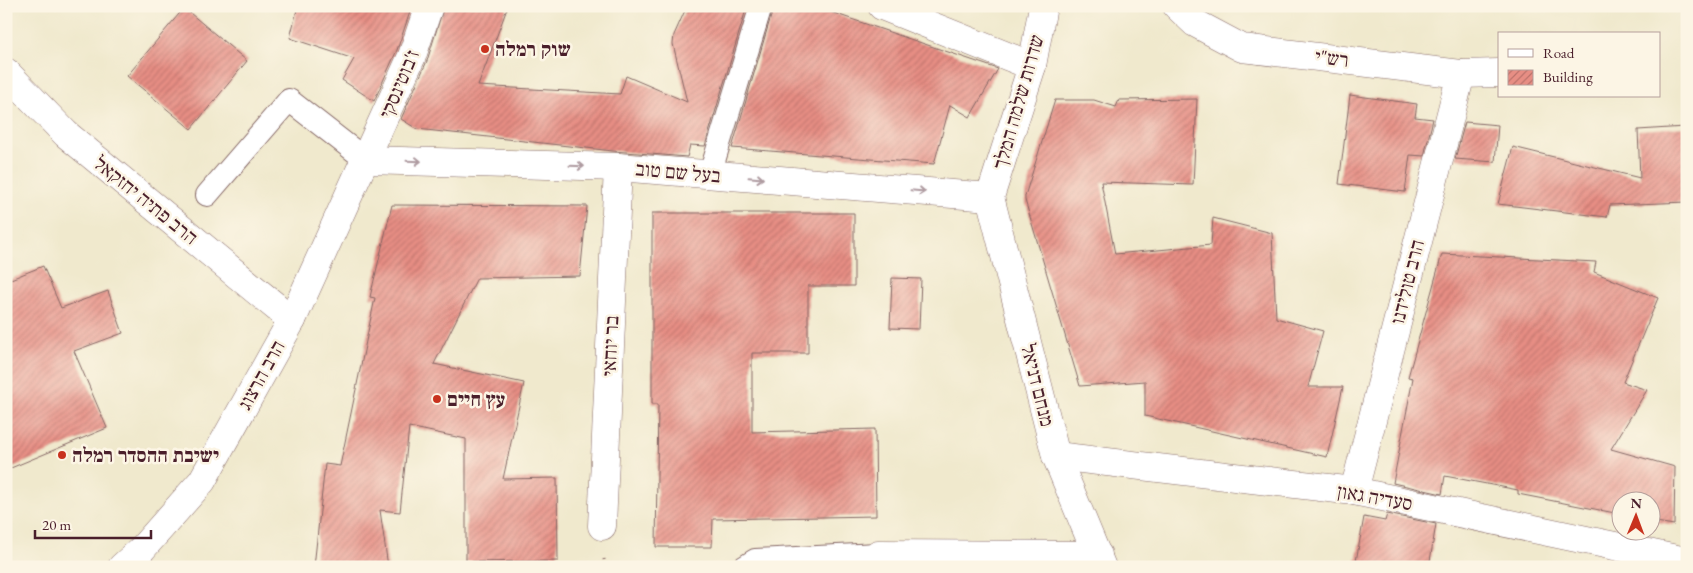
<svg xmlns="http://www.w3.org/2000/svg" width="1693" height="573" font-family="'EB Garamond','Frank Ruhl Libre',serif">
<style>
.building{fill:url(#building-hatch)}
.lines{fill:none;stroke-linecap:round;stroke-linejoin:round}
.lane-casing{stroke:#846664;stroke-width:24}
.street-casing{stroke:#846664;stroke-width:29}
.secondary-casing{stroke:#846664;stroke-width:29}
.path{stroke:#846664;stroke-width:3;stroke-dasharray:1 4;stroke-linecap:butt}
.lane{stroke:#fff;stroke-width:22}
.street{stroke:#fff;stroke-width:28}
.secondary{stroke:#fff;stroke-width:28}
.oneway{stroke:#ae9aa0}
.poi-dot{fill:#c8321e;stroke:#fcf5e5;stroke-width:2}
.labels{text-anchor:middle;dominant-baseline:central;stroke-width:5;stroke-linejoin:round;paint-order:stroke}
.poi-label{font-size:20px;font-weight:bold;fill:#4a1f2b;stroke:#fcf5e5;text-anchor:start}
.street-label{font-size:20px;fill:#4a1f2b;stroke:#fcf5e5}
</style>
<defs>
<pattern id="building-hatch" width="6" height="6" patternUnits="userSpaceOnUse" patternTransform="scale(1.25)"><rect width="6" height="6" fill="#e78e84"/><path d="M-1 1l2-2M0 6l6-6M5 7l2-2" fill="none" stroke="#bd736c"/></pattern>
</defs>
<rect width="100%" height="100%" fill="#fcf5e5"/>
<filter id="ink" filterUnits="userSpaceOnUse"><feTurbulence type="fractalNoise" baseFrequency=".02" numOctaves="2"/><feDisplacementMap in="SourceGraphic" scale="10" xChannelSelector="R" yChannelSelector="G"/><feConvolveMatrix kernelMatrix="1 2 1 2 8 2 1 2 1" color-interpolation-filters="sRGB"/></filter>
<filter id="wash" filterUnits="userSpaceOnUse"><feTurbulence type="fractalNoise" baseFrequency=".0096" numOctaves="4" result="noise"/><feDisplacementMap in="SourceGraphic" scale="20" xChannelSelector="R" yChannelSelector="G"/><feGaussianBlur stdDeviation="1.12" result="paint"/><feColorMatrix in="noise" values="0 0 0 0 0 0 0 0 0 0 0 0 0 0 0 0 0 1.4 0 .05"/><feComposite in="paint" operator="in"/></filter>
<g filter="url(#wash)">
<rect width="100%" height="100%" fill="#f0e9cd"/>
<g id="blocks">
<g class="building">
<polygon points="298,6 412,6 397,50 374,101 342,80 354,59 290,38"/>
<polygon points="444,6 508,6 478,86 620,94 626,76 687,102 673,44 674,35 687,6 747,6 705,146 690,145 687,157 613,151 417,129 401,119 427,61"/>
<polygon points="774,6 813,6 998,69 970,117 950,105 934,164 732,148"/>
<polygon points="184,8 247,61 191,129 127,76"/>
<polygon points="1350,95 1417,104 1415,117 1433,119 1424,156 1410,155 1405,192 1339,184"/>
<polygon points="1197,99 1193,185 1101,182 1115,254 1211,245 1213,218 1272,233 1276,318 1323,331 1308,387 1343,387 1327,457 1145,416 1145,381 1080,386 1025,200 1025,196 1055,100 1094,100 1116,107 1119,100"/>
<polygon points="1465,122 1498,125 1495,162 1455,159"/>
<polygon points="1685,127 1687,202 1610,205 1607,217 1498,204 1513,147 1640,178 1638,130"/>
<polygon points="392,205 587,206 580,276 477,278 434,364 524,383 503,479 557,478 558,561 466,562 466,439 409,427 400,512 380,510 388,567 314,567 325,464 340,466 375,298 370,297"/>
<polygon points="652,213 854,213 854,286 808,286 808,353 752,353 752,432 875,429 876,516 713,519 712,547 656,547 658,404 652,404"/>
<polygon points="1442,254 1596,262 1594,272 1658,298 1623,382 1647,390 1611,449 1675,467 1674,525 1650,521 1650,500 1620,500 1620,514 1518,494 1518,490 1445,476 1442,494 1393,483 1413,378 1408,377"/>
<polygon points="43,266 61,308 108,291 123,333 74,351 107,428 6,470 6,281"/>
<polygon points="892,278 921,279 919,329 890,328"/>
<polygon points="1387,514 1436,524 1429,567 1355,567 1364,517 1385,521"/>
</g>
</g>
</g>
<g filter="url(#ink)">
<use href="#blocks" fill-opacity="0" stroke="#846664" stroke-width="1"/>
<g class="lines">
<defs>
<g id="lane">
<polyline points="710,174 761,6"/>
<polyline points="207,195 289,100 366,160"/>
<polyline points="744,567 755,560 878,554"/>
</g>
<g id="street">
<polyline points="882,6 1032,66"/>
<polyline points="1177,6 1195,23 1242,48 1461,74 1499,73"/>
<polyline points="6,72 66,134 292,320"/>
<polyline points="366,160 618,167 990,197"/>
<polyline points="1056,456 1354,491 1681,560 1687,567"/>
<polyline points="1354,491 1461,74"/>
<polyline points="602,526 618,167"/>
<polyline points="122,567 141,550 202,481 292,320 412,56 429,6"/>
<polyline points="878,567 878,554 1098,555"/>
</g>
<polyline id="secondary" points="1043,6 1032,66 990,197 1056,456 1102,567"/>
</defs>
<use href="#lane" class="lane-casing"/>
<use href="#street" class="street-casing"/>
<use href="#secondary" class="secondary-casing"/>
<polyline class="path" points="604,559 605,567"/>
<use href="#lane" class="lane"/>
<use href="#street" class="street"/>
<use href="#secondary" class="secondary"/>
</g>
<defs><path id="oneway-shaft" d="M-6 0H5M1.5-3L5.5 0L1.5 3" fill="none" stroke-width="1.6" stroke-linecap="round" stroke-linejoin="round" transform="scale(1.25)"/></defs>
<g class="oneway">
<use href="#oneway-shaft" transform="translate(414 161) rotate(2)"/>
<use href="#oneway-shaft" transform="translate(577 166) rotate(2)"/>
<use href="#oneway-shaft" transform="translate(756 178) rotate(5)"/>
<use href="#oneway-shaft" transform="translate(918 191) rotate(5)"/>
</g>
</g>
<g class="poi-dot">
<circle cx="485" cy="49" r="5"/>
<circle cx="437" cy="399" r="5"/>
<circle cx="62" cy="455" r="5"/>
</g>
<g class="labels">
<g class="poi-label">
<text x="495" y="49">שוק רמלה</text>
<text x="447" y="399">עץ חיים</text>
<text x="72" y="455">ישיבת ההסדר רמלה</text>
</g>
<g class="street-label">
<text transform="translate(1332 58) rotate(7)">רש"י</text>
<text transform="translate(399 84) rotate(-67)">ז'בוטינסקי</text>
<text transform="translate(1018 102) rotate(-74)">שדרות שלמה המלך</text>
<text transform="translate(678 172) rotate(5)">בעל שם טוב</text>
<text transform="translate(146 200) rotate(39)">הרב פתיה יחזקאל</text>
<text transform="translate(1407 282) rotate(-76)">הרב טולידנו</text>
<text transform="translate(610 346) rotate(-87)">בר יוחאי</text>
<text transform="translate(261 375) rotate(-61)">הרב הרצוג</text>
<text transform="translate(1038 385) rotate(76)">מנחם דניאל</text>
<text transform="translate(1375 497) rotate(10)">סעדיה גאון</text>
</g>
</g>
<rect width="1693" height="573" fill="none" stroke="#fcf5e5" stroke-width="25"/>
<rect x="1498" y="32" width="162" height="65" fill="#fcf5e5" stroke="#b59f9b"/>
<rect x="1508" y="49" width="25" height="8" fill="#ffffff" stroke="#b59f9b"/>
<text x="1543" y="58" font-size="15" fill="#4a1f2b">Road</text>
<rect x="1508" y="70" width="25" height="15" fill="url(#building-hatch)" stroke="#b59f9b"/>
<text x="1543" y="82" font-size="15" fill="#4a1f2b">Building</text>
<g transform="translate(1636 516) rotate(1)"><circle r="24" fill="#fcf5e5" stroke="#b59f9b"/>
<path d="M0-4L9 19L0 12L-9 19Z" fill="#c8321e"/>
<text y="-8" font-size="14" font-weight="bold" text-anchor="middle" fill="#4a1f2b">N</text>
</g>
<path d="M35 530v8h116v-8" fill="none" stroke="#4a1f2b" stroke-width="2.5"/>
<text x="42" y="530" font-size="15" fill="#4a1f2b" stroke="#fcf5e5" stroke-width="4" paint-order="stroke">20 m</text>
</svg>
